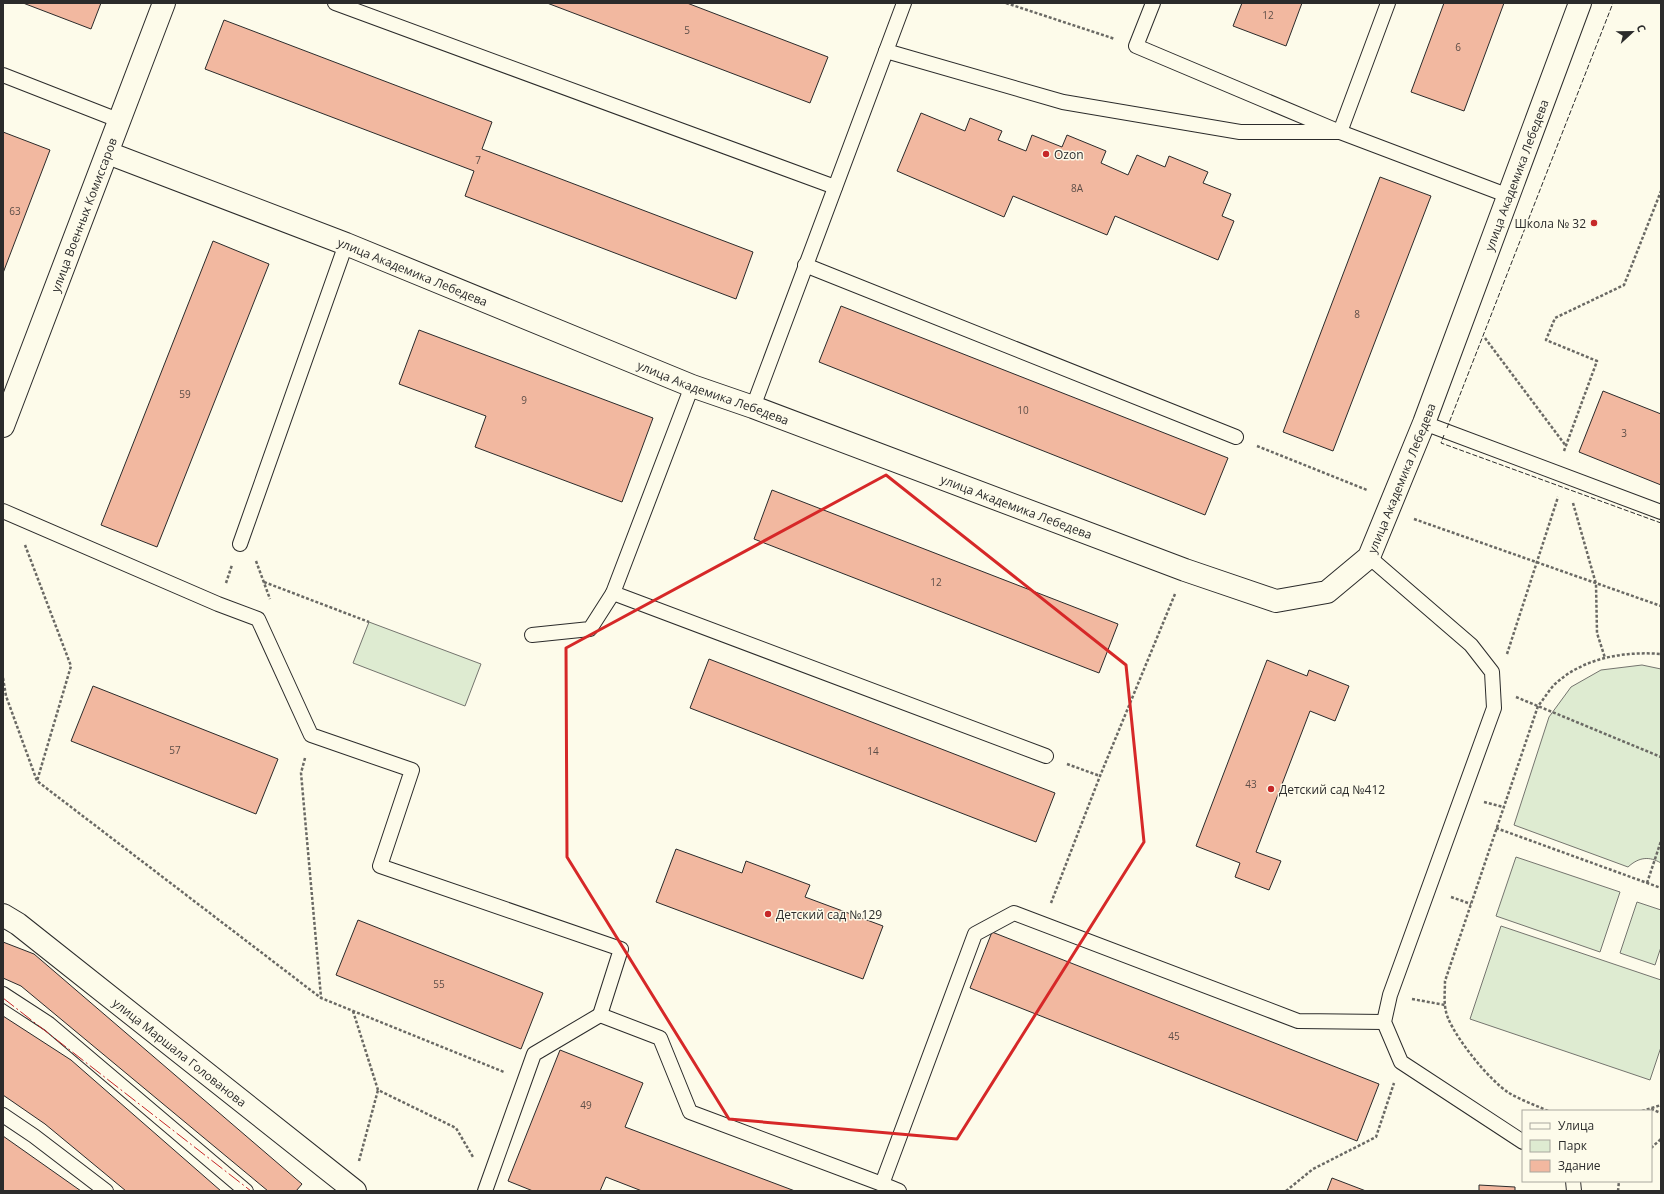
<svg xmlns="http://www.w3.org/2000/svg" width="1664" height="1194" font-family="'Open Sans',sans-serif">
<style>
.green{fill:#deebd1;stroke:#74746e}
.building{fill:#f2b8a0;stroke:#2b2b2b}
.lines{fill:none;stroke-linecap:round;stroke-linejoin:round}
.lane-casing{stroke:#2b2b2b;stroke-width:16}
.street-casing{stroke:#2b2b2b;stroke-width:24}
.path{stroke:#6a6964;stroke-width:2.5;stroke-dasharray:3 2;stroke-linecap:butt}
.lane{stroke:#fdfbea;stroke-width:14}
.street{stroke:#fdfbea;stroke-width:22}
.fence{stroke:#2b2b2b;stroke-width:1;stroke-dasharray:5 2;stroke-linecap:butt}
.power{stroke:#c62828;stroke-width:1;stroke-dasharray:14 3 2 3;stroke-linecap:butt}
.marked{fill:none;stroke:#d62828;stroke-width:3;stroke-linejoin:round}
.poi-dot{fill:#c62828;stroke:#fdfbea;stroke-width:1.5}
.labels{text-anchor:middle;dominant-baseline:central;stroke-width:3;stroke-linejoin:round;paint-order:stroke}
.number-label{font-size:10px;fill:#5d4e48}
.poi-label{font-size:12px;fill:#2b2b2b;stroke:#fdfbea;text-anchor:start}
.street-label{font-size:12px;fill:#2b2b2b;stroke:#fdfbea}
</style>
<rect width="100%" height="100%" fill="#fdfbea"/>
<g class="green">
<polygon points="369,622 481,664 465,706 353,663"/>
<path d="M1642 665 1661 669V863C1649 856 1639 857 1628 867L1514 825 1549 717 1571 687 1601 670Z"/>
<polygon points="1516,857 1620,892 1600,952 1496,916"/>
<polygon points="1637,902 1661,910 1661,947 1655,965 1620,953"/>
<polygon points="1501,926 1661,980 1661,1047 1650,1080 1470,1019"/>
</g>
<g class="building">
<polygon points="23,3 101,3 91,29"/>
<polygon points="547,3 687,3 828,57 810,103"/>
<polygon points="1242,3 1302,3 1286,46 1233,26"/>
<polygon points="1444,3 1504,3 1464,111 1411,92"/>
<polygon points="224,20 492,122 482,149 753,252 736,299 465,196 474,171 205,69"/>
<polygon points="921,113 965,131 970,118 1002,131 998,140 1026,151 1032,135 1062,147 1067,135 1106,151 1101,163 1128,175 1137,155 1165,167 1169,156 1208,172 1203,183 1231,194 1222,216 1234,221 1218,260 1115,216 1107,235 1013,196 1004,217 897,171"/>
<polygon points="3,132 50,150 3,273"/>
<polygon points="1380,177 1431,196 1333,451 1283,432"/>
<polygon points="213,241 269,264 157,547 101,525"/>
<polygon points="841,306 1228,458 1205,515 819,362"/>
<polygon points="419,330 653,418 622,502 475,447 486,416 399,384"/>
<polygon points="1603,391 1661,414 1661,485 1579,452"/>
<polygon points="772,490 1118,624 1099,673 754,539"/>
<polygon points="709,659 1055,793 1036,842 690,708"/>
<polygon points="1267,660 1307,676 1309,670 1349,686 1335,721 1310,711 1256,852 1281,861 1269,890 1235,877 1240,863 1196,846"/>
<polygon points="93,686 278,759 256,814 71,741"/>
<polygon points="676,849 742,873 746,861 810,885 805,897 883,926 863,979 656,902"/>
<polygon points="358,920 543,993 521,1049 336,975"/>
<polygon points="992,932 1379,1084 1357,1141 970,988"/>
<polygon points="3,942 34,954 302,1184 296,1191 268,1191 21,986 3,978"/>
<polygon points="3,1016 71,1060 221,1191 126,1191 45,1124 3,1095"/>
<polygon points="560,1050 643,1083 625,1127 795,1191 642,1191 606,1177 600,1191 533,1191 508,1181"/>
<polygon points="3,1136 81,1191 3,1191"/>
<polygon points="1332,1178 1366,1191 1327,1191"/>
<polygon points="1479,1185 1515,1187 1515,1191 1479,1191"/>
</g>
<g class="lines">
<defs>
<g id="lane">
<polyline points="335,3 835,187"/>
<polyline points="1153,3 1136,46 1340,132 1509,196"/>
<polyline points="886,51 1063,102 1240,132 1340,132"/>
<polyline points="3,75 118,120"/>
<polyline points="1340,132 1388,3"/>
<polyline points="805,265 1236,437"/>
<polyline points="692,386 613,593 1046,756"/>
<polyline points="753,407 904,3"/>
<polyline points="1424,423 1661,512"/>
<polyline points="3,511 218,604 258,619 311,735 412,770 380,866 621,949 600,1015 660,1038 690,1112 882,1184"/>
<polyline points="240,544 346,244"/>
<polyline points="1369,557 1471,645 1492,672 1494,708 1390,995 1384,1022 1401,1062 1523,1142"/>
<polyline points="532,635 590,629 613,593"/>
<polyline points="3,994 49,1024 246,1191"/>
<polyline points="3,1115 34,1136 106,1191"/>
<polyline points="1573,1181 1574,1191"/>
<polyline points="485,1191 534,1054 600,1015"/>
<polyline points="899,1191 882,1184 975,934 1014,913 1298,1021 1384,1022"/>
</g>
<g id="street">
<path id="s1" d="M108 153 346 244 692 386 753 407 1185 570 1276 601 1327 592 1369 557 1424 423 1580 3"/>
<path id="s2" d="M3 426 164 3"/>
<path id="s3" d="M3 915 18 924 355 1191"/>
</g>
</defs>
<use href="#lane" class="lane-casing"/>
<use href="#street" class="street-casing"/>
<g class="path">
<polyline points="1006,3 1115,39"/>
<polyline points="1485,338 1566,446"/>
<polyline points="1257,446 1367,490"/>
<polyline points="1564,451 1597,361 1546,340 1555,318 1624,285 1661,191"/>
<polyline points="1573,503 1596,584 1597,633 1605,658"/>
<polyline points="1414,519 1661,606"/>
<polyline points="25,545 71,666 37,781"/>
<polyline points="256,561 270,599"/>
<polyline points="264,582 369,622"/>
<polyline points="226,583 232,565"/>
<polyline points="1507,654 1558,497"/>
<polyline points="3,678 6,696 37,781 321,998 504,1072"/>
<polyline points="1516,697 1661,757"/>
<polyline points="305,758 301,773 321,997"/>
<polyline points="1067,764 1100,776"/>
<polyline points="1484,802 1503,807"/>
<polyline points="1496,828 1661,888"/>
<polyline points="1647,883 1661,841"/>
<polyline points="1451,897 1471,904"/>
<polyline points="1051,903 1100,776 1175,594"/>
<polyline points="1412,999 1445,1005"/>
<polyline points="353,1011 378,1090 456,1128 473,1157"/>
<polyline points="1651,1109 1661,1113"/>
<path d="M1548 1111C1535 1105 1521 1100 1509 1093 1489 1080 1457 1040 1448 1018 1443 1006 1445 993 1445 981L1538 706C1544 699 1549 690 1555 684 1583 658 1624 651 1661 654"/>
<polyline points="1642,1111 1661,1105"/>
<polyline points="1651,1148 1661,1139"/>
<polyline points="359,1161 378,1090"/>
<polyline points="1286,1191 1313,1169 1376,1137 1394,1083"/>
<polyline points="1618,1191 1619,1181"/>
</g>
<use href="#lane" class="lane"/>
<use href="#street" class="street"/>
<g class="fence">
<polyline points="1447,428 1613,3"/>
<polyline points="1444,435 1441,443 1661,523"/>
</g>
<polyline class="power" points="3,998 251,1191"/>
</g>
<path class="marked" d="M886 475 1126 665 1144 842 957 1139 729 1119 567 857 566 648Z"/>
<g class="poi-dot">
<circle cx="1046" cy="154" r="4"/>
<circle cx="1594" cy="223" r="4"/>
<circle cx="1271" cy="789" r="4"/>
<circle cx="768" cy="914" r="4"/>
</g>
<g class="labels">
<g class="number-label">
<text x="1268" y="15">12</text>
<text x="687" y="30">5</text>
<text x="1458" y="47">6</text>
<text x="478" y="160">7</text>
<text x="1077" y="188">8А</text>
<text x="15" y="211">63</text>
<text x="1357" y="314">8</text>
<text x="185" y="394">59</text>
<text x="524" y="400">9</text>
<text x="1023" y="410">10</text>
<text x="1624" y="433">3</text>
<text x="936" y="582">12</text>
<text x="175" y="750">57</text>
<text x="873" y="751">14</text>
<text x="1251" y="784">43</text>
<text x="439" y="984">55</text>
<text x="1174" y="1036">45</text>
<text x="586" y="1105">49</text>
</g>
<g class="poi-label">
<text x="1054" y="154">Ozon</text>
<text x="1586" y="223" text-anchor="end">Школа № 32</text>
<text x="1279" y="789">Детский сад №412</text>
<text x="776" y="914">Детский сад №129</text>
</g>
<g class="street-label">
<text stroke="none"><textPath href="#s1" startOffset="1767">улица Академика Лебедева</textPath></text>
<text stroke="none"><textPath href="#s2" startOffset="226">улица Военных Комиссаров</textPath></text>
<text stroke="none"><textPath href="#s1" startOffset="327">улица Академика Лебедева</textPath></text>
<text stroke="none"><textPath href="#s1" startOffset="651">улица Академика Лебедева</textPath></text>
<text stroke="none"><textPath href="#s1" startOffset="1443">улица Академика Лебедева</textPath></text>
<text stroke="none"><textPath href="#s1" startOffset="975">улица Академика Лебедева</textPath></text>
<text stroke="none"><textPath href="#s3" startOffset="224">улица Маршала Голованова</textPath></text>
</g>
</g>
<rect width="1664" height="1194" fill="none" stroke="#2b2b2b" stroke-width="8"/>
<rect x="1522" y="1110" width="130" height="72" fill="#fdfbea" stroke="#a9a89e"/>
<rect x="1530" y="1123" width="20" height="6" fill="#fdfbea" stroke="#a9a89e"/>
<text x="1558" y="1130" font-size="12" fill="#2b2b2b">Улица</text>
<rect x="1530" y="1140" width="20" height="12" fill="#deebd1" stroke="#a9a89e"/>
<text x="1558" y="1150" font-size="12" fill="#2b2b2b">Парк</text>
<rect x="1530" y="1160" width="20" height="12" fill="#f2b8a0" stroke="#a9a89e"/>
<text x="1558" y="1170" font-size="12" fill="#2b2b2b">Здание</text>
<g transform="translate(1632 32) rotate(68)" stroke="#fdfbea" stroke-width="3" paint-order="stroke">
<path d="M0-3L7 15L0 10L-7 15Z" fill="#2b2b2b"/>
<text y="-6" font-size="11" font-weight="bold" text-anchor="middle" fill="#2b2b2b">С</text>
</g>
</svg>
